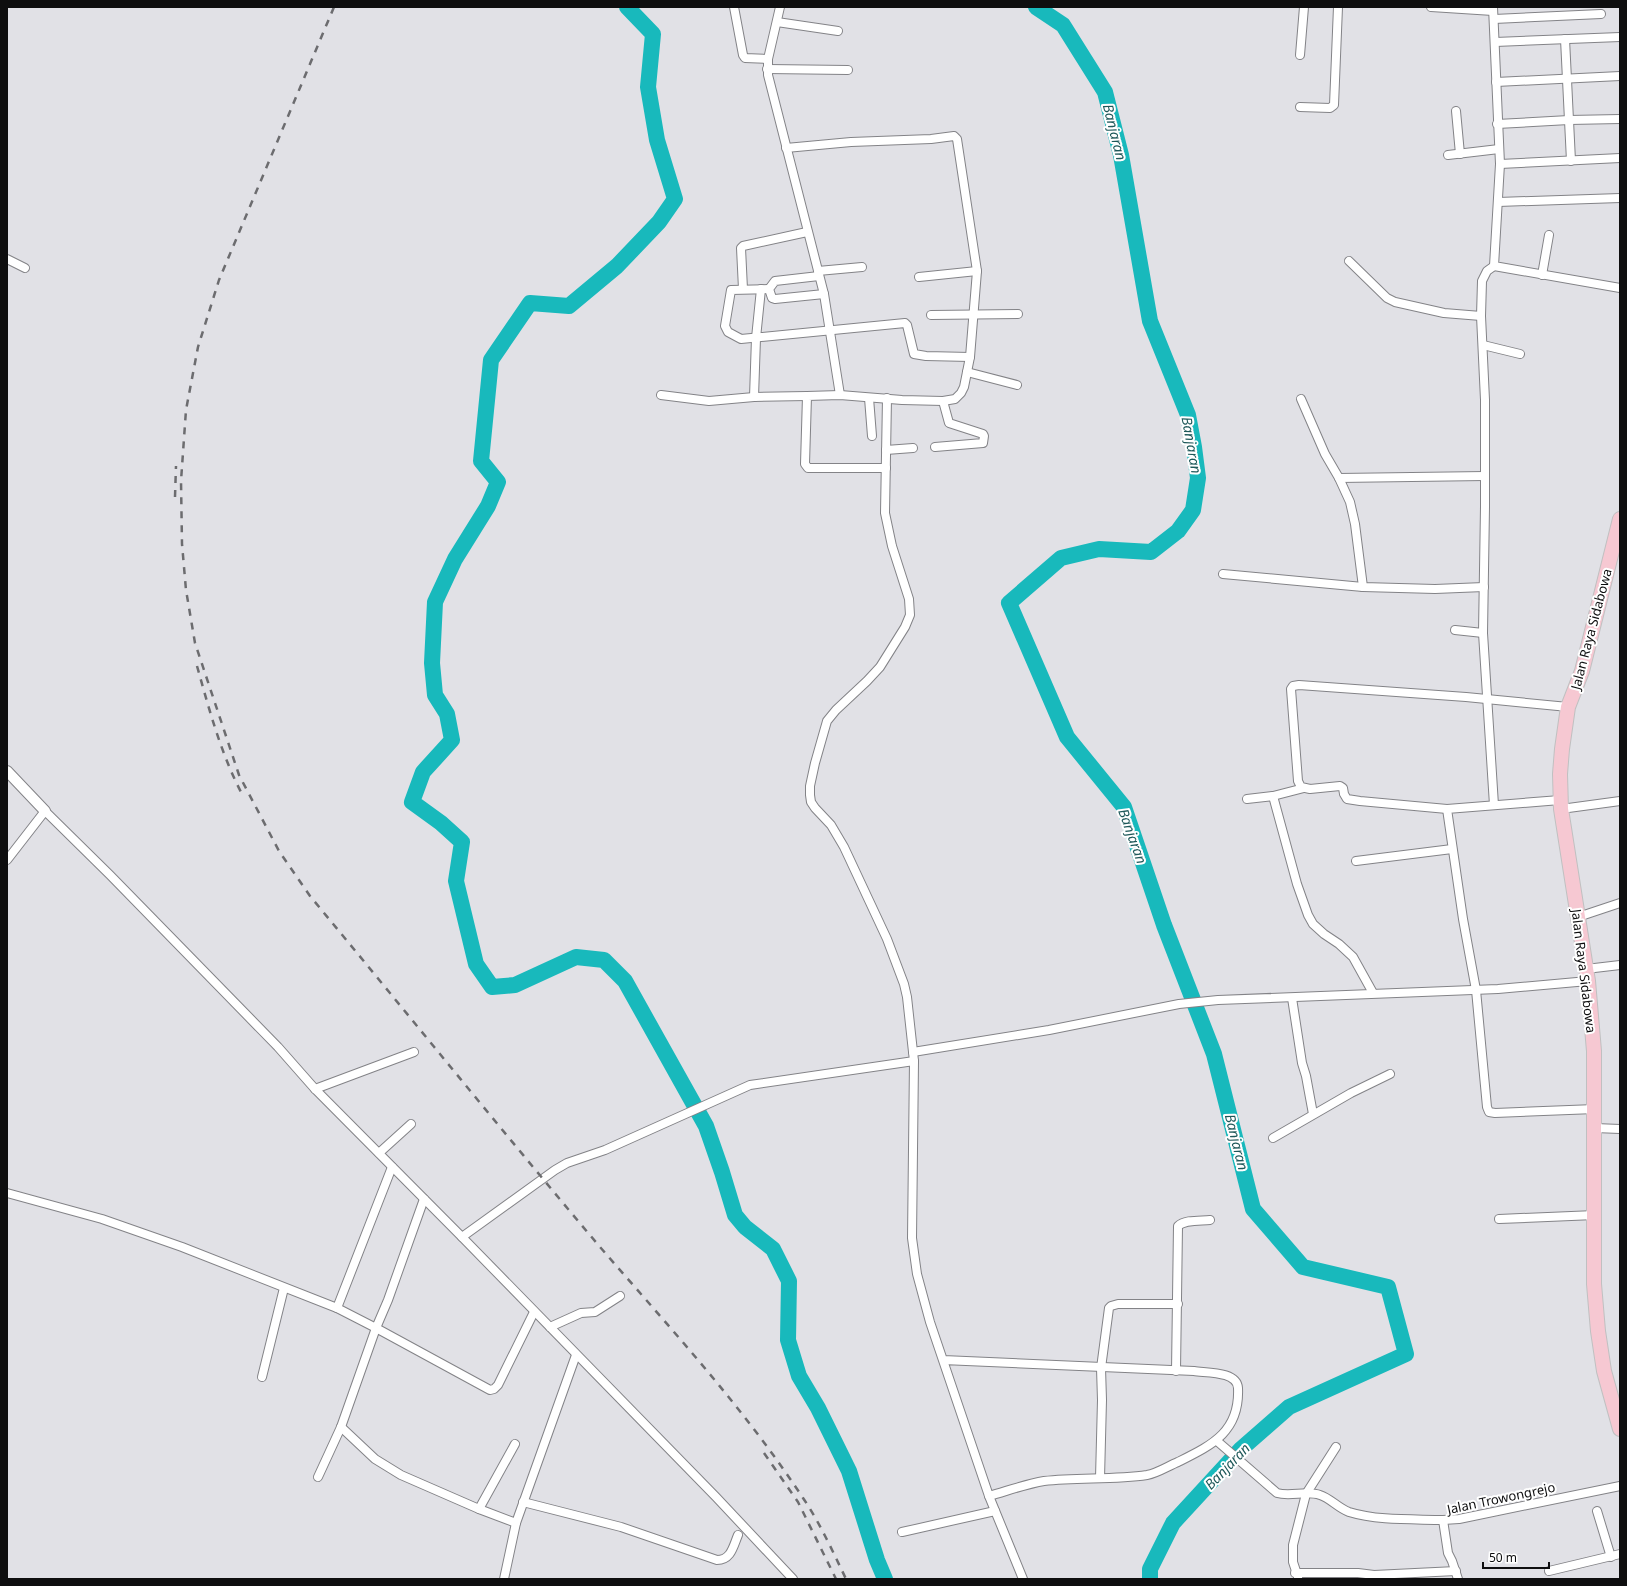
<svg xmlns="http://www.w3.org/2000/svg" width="1627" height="1586" font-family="'Noto Sans',sans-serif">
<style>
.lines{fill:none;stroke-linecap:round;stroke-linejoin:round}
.river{stroke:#18b9bc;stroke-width:16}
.minor-casing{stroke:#838387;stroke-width:10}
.tertiary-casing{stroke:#838387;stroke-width:12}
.trunk-casing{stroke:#c0c0c1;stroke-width:16}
.minor{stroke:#fff;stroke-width:8}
.tertiary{stroke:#fff;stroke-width:10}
.trunk{stroke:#f6c8d2;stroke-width:14}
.rail{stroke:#6c6c6f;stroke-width:2.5;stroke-dasharray:7 7;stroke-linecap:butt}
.labels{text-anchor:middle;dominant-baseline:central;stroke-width:4;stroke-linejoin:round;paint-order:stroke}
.street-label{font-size:13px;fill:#0e0e0f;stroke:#fff}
.water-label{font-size:14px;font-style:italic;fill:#1e5859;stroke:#fff}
</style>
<rect width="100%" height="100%" fill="#e1e1e6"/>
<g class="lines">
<g class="river">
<polyline points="627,7 653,34 648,87 657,140 675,199 659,222 617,266 569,306 530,303 491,360 481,461 498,482 488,506 455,559 435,602 432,663 435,695 447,714 452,740 423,772 412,802 441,823 462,842 456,881 476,964 492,987 515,985 576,957 604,960 625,981 706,1126 722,1172 735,1215 745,1227 773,1249 789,1281 788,1340 799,1376 818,1408 849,1471 877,1560 885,1579"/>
<polyline points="1036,7 1063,25 1105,92 1121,155 1150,321 1188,415 1194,447 1198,478 1193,510 1178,531 1151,552 1099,549 1061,558 1009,603 1067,737 1124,807 1164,925 1214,1054 1253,1209 1303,1267 1388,1287 1406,1354 1289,1407 1241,1449 1173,1523 1150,1569 1150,1579"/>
</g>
<defs>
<g id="minor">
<polyline points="734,7 743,55 745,58 768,59"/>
<polyline points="780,7 768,59 768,75 824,294 840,395"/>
<polyline points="1431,7 1493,11"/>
<polyline points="1493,7 1500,164 1494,266 1620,288"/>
<polyline points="1494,19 1601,14"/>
<polyline points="777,22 838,31"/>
<polyline points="1565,39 1571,161"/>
<polyline points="1495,42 1620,37"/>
<polyline points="1300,55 1304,7"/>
<polyline points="767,69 848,70"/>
<polyline points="1496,82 1620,76"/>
<polyline points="1300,107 1330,108 1334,105 1338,7"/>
<polyline points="1456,111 1460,154"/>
<polyline points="1497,124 1569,120 1620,119"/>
<polyline points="786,148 851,142 931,139 954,136 957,139 977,271 970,357 964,387 961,393 955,399 943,401 902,400 840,395 807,396 805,464 808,468 886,468"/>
<polyline points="1448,155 1499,149"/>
<polyline points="1500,164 1620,158"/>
<polyline points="1498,202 1620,198"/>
<polyline points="7,259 25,268"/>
<polyline points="1349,261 1387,298 1395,302 1444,313 1481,316"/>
<polyline points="1494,266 1487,271 1482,281 1481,316 1485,400 1485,507 1483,633 1494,805"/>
<polyline points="818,271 862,267"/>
<polyline points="1542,275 1549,235"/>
<polyline points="819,276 775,281 769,289 772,298 775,299 824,294"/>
<polyline points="919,277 977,271"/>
<polyline points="743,289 741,248 743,246 807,232"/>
<polyline points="769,289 731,290 725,326 728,332 741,339 905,323 907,325 914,354 926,356 970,357"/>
<polyline points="931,315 1018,314"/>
<polyline points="1483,345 1520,354"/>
<polyline points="967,372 1017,385"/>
<polyline points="661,395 709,401 754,397 807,396"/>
<polyline points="754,397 756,338 761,289"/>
<polyline points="869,398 872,436"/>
<path d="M887 398 885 513 892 546 909 599 910 615 905 627 880 667 867 681 836 710 827 721 815 763 810 786V795L811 802 815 808 831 825 844 847 887 939 904 984 907 997 914 1061 912 1238 917 1274 930 1322 989 1496C1007 1491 1026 1484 1044 1481 1078 1477 1113 1480 1147 1475 1158 1473 1168 1466 1178 1462 1212 1445 1240 1432 1238 1388 1237 1371 1206 1373 1194 1371L943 1360"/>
<polyline points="1301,399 1325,454 1339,478 1485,476"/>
<polyline points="935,447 983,443 984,436 983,434 949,423 943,401"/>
<polyline points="886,450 913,448"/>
<polyline points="1339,478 1350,502 1355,524 1363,587 1435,589 1484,587"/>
<polyline points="1223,574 1363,587"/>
<polyline points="1455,630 1483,633"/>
<polyline points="1273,796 1297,884 1308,915 1313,924 1324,934 1339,944 1353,957 1373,993"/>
<polyline points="1247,799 1273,796 1304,788"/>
<polyline points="1560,800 1447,809 1463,919 1476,990 1487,1107 1489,1112 1495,1113 1595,1109"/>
<polyline points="1447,809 1360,801 1347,799 1344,794 1343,788 1340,786 1310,789 1301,787 1298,781 1291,689 1293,686 1299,685 1466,697 1568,707"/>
<polyline points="1561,809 1620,801"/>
<polyline points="7,860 45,811 110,875 278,1047 315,1089 462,1237 716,1497 793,1579"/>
<polyline points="1356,861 1452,849"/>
<polyline points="1578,917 1620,903"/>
<polyline points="1586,969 1620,965"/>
<polyline points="1292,998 1302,1063 1306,1076 1313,1114"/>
<polyline points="913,1052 1049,1030 1179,1004 1218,1000 1498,989 1588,981"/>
<polyline points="315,1089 414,1052"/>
<polyline points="1595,1128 1620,1129"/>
<polyline points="1273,1138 1351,1093 1390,1074"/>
<polyline points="379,1153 411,1124"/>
<polyline points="7,1193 102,1219 182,1247 337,1308 376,1328 388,1300 424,1199"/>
<polyline points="1499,1219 1595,1215"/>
<polyline points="462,1237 555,1170 567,1163 605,1150 750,1085 914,1061"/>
<polyline points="337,1308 392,1167"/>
<polyline points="550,1327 581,1313 595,1312 620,1296"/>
<path d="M1176 1371 1178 1226C1185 1219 1201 1221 1210 1220"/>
<polyline points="262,1377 284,1288"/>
<polyline points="341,1427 375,1459 401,1475 479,1509 516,1523"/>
<path d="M1217 1441 1277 1493C1291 1497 1306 1490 1320 1495 1330 1498 1338 1508 1349 1512 1378 1521 1413 1519 1443 1520"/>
<polyline points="318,1477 341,1427 376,1328 490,1390 494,1389 498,1385 534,1312"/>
<polyline points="1100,1478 1102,1400 1101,1368 1109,1308 1111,1306 1118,1304 1178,1304"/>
<polyline points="989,1496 1023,1579"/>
<path d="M523 1502 621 1527 717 1560C731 1560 733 1547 738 1535"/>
<polyline points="479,1509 515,1444"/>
<polyline points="1597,1511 1611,1557"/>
<polyline points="902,1532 995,1511"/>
<polyline points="1549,1571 1620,1554"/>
<polyline points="1295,1573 1358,1573 1374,1575 1456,1571"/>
<polyline points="1298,1577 1293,1562 1293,1545 1306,1494 1336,1447"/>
<polyline points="504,1579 516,1523 576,1355"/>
<polyline points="1458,1579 1452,1561 1448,1553 1443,1520 1459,1519 1620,1486"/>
</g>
<polyline id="tertiary" points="7,771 45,811"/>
<polyline id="trunk" points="1620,519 1582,671 1568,707 1562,749 1560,774 1561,809 1588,981 1594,1051 1594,1284 1598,1331 1604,1371 1620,1429"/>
</defs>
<use href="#minor" class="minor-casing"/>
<use href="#tertiary" class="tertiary-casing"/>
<use href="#trunk" class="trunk-casing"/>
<use href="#minor" class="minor"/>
<use href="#tertiary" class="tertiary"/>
<use href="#trunk" class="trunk"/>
<g class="rail">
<path d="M334 7 219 280 198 347 186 410 181 481 182 544 186 590 195 643 239 775 279 851 310 896C407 1013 502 1131 600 1247 670 1328 744 1408 803 1498 820 1523 833 1552 846 1579"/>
<polyline points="175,497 176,466"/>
<path d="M197 666C209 709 221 754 242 794"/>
<polyline points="764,1453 798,1502 836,1579"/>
</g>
</g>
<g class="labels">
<g class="street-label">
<text transform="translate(1591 629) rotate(-75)">Jalan Raya Sidabowa</text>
<text transform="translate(1584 971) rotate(83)">Jalan Raya Sidabowa</text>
<text transform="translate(1501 1498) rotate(-12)">Jalan Trowongrejo</text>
</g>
<g class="water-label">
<text transform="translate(1115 132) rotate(76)">Banjaran</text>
<text transform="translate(1192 445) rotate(80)">Banjaran</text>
<text transform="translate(1133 836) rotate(70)">Banjaran</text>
<text transform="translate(1237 1142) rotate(76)">Banjaran</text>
<text transform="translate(1227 1466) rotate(-46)">Banjaran</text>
</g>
</g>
<rect width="1627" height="1586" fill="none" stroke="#0e0e0f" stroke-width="16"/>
<path d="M1483 1562v6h66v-6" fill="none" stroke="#0e0e0f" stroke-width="2"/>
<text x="1489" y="1562" font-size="12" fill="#0e0e0f" stroke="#ffffff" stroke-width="3" paint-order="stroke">50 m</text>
</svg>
